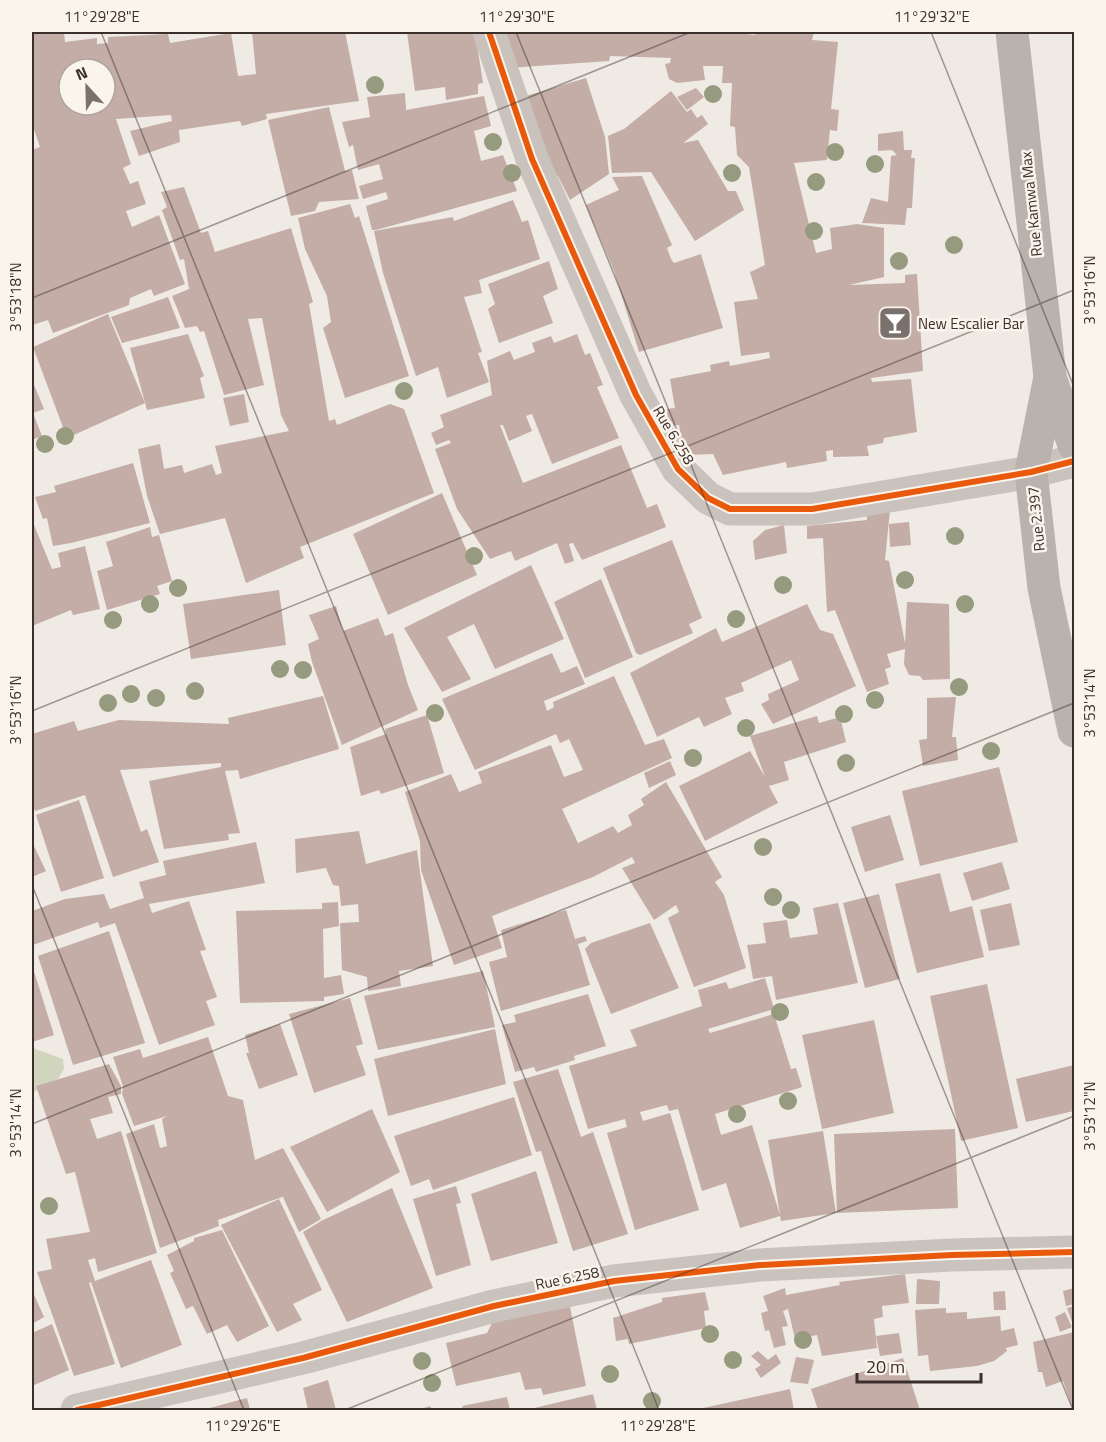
<svg xmlns="http://www.w3.org/2000/svg" width="1106" height="1442" font-family="'Titillium Web',sans-serif">
<style>
.green{fill:#d2d5be}
.building{fill:#c3ada6;fill-rule:evenodd}
.lines{fill:none;stroke-linecap:round;stroke-linejoin:round}
.minor{stroke:#c9c2bd;stroke-width:33}
.secondary{stroke:#bab2ad;stroke-width:33}
.cycleway-casing{stroke:#fbf4ed;stroke-width:10}
.cycleway{stroke:#e8590c;stroke-width:6}
.tree{fill:#969b7f}
.ticks{fill:none;stroke:#3b2f2b;stroke-width:1.5;stroke-opacity:0.45}
.labels{text-anchor:middle;dominant-baseline:central;stroke-width:5;stroke-linejoin:round;paint-order:stroke}
.street-label{font-size:15px;fill:#3b2f2b;stroke:#fbf4ed}
.poi-label{font-size:15px;fill:#3b2f2b;stroke:#fbf4ed;text-anchor:start}
.neatline{fill:none;stroke:#3b2f2b;stroke-width:2}
.ticks-label{font-size:15px;text-anchor:middle;fill:#3b2f2b}
</style>
<rect width="100%" height="100%" fill="#f0eae4"/>
<polygon class="green" points="32,1044 33,1048 63,1059 64,1069 58,1079 32,1093"/>
<g class="building">
<path d="M32 32H64L65 42 97 38V44L108 43V37L168 34 170 43 231 33 238 76 256 74 252 32H345L359 101 266 114 267 119 242 126 240 121 179 130 180 142 139 156 130 131 172 121 171 115 116 119 131 164 123 168 130 184 138 181 146 204 126 211 132 227 159 215 185 284 154 296 151 289 130 298 129 305 53 333 48 320 32 325V150L40 147 32 123ZM69 69H105V105H69Z"/>
<polygon points="407,32 475,32 483,83 478,84 478,94 446,100 445,87 415,91"/>
<polygon points="506,32 729,32 755,35 756,32 814,32 812,40 838,42 831,109 839,110 837,131 830,130 827,160 794,163 816,253 832,249 830,228 857,224 884,228 884,277 849,285 905,283 905,275 917,274 923,371 871,378 872,382 911,379 917,432 884,438 883,443 867,446 869,456 833,457 833,450 826,451 827,461 787,468 786,462 723,475 713,454 684,455 679,425 668,426 667,409 675,408 670,379 711,371 710,365 729,361 730,366 770,358 769,352 741,356 734,302 758,299 750,272 765,265 749,167 737,155 735,127 730,126 732,83 722,83 723,66 703,66 705,80 677,83 669,79 665,64 670,63 671,58 610,56 609,61 508,68"/>
<polygon points="586,78 605,137 609,174 570,200 558,176 552,178 526,96"/>
<polygon points="696,88 704,97 687,110 677,97"/>
<polygon points="671,91 687,112 691,109 697,118 702,115 708,124 683,143 698,140 728,191 736,191 744,210 695,241 651,172 612,173 608,136 624,129"/>
<polygon points="405,93 406,110 484,96 491,126 474,131 481,161 503,155 517,191 376,230 372,230 366,206 388,199 386,192 363,199 359,186 383,179 379,164 358,170 353,145 349,147 342,122 370,117 367,97"/>
<polygon points="329,107 345,171 352,170 359,199 319,202 315,211 291,216 268,120"/>
<polygon points="903,131 904,150 912,150 911,158 915,158 912,208 907,208 905,225 862,223 871,198 888,202 891,156 897,155 892,150 878,151 878,134"/>
<polygon points="642,176 672,245 667,248 671,259 674,263 701,254 723,328 639,352 614,271 586,205 619,190 612,177"/>
<polygon points="184,187 201,233 208,231 215,252 291,228 313,302 309,304 329,421 335,419 337,425 390,404 404,409 434,493 300,547 304,558 246,583 225,518 160,534 147,496 138,449 160,444 164,469 182,465 184,473 212,464 216,475 222,473 215,446 289,431 281,415 262,318 248,319 264,385 224,395 204,331 200,332 197,326 185,328 172,296 189,289 184,259 180,260 162,210 167,207 161,192"/>
<polygon points="513,200 522,222 528,220 540,259 479,280 482,293 464,297 482,352 478,353 489,382 447,398 438,367 416,376 383,273 374,231 453,217 454,221"/>
<polygon points="350,204 355,218 359,216 409,376 345,398 323,328 331,322 327,296 305,249 298,218"/>
<polygon points="549,261 558,289 543,296 553,323 499,343 488,309 495,304 488,284"/>
<polygon points="168,297 180,328 122,343 111,317"/>
<polygon points="108,314 145,403 67,438 33,347"/>
<polygon points="188,334 204,376 200,378 205,398 147,410 130,348"/>
<polygon points="577,334 585,355 590,353 603,385 597,387 619,438 552,464 532,414 526,416 532,431 509,441 503,425 500,425 523,483 621,445 647,508 657,504 666,527 582,560 573,543 569,544 574,561 565,564 557,543 515,561 511,551 490,559 457,509 435,449 451,443 449,440 436,445 431,433 444,427 440,415 492,395 487,361 510,351 514,360 535,352 532,343 551,336 554,343"/>
<polygon points="32,380 44,409 33,413 42,436 32,440"/>
<polygon points="244,394 249,422 230,426 223,398"/>
<polygon points="133,463 150,523 71,543 53,546 47,518 43,519 35,497 56,492 54,486"/>
<polygon points="442,493 477,575 388,615 353,534"/>
<polygon points="867,510 890,510 885,560 889,561 905,643 907,602 949,604 950,679 923,680 920,676 909,675 904,664 905,649 887,654 891,667 885,669 889,684 867,692 835,610 827,612 823,538 807,539 807,526 867,520"/>
<polygon points="32,520 52,569 61,567 58,553 85,546 100,609 73,615 71,610 32,626"/>
<polygon points="909,522 911,545 890,547 889,524"/>
<polygon points="784,525 787,553 755,560 753,541 765,530"/>
<polygon points="150,527 152,537 159,535 172,581 157,586 160,594 107,610 97,571 113,566 106,542"/>
<polygon points="672,540 702,618 689,624 693,633 640,655 636,653 603,568"/>
<polygon points="531,565 564,639 495,669 474,624 447,637 471,679 442,692 404,628"/>
<polygon points="601,579 633,657 585,678 554,602"/>
<polygon points="279,590 286,645 191,659 183,604"/>
<polygon points="807,604 820,630 833,634 856,686 773,724 761,704 769,700 768,694 799,680 791,660 741,683 744,691 725,698 732,714 704,727 699,717 657,737 630,673 716,628 722,642"/>
<polygon points="336,606 343,631 378,618 385,636 393,633 408,685 418,710 342,745 312,662 308,644 319,639 309,615"/>
<polygon points="552,653 561,673 577,666 585,684 544,701 547,711 554,707 553,702 614,676 645,745 664,739 672,758 562,809 578,843 613,826 618,833 632,825 628,815 644,805 641,799 666,782 722,877 715,882 724,895 746,968 694,987 668,918 679,912 676,905 654,920 622,868 635,863 632,857 593,877 492,916 502,948 454,965 421,870 420,841 405,792 451,774 459,792 482,783 478,772 551,745 564,777 583,770 569,739 560,743 556,734 475,770 442,699"/>
<polygon points="323,696 339,749 240,779 238,770 225,771 240,833 228,834 229,840 164,849 149,781 221,767 221,763 120,770 141,832 147,829 159,862 113,877 85,795 35,811 32,801 32,734 74,721 78,731 119,720 229,724 228,718"/>
<polygon points="956,697 952,737 956,737 958,760 923,766 919,740 927,739 927,698"/>
<polygon points="427,715 444,773 381,794 379,790 361,796 350,747 386,734 385,729"/>
<polygon points="817,716 819,723 840,717 846,742 784,762 789,780 769,786 778,803 705,841 679,786 750,751 765,777 750,736"/>
<polygon points="670,761 676,775 649,788 644,773"/>
<polygon points="999,767 1018,842 920,866 902,791"/>
<polygon points="79,800 104,878 61,892 36,815"/>
<polygon points="890,815 904,860 865,872 851,827"/>
<polygon points="359,831 366,864 417,850 433,966 399,971 401,986 368,991 367,977 342,970 340,923 359,922 358,904 341,906 339,886 333,885 326,868 296,873 295,839"/>
<polygon points="32,842 46,871 32,877"/>
<polygon points="256,842 265,883 149,904 152,913 189,901 206,950 200,951 217,997 206,1001 215,1025 159,1045 115,923 100,928 98,922 33,945 32,911 65,899 104,894 110,909 144,898 139,882 166,875 163,861"/>
<polygon points="1002,862 1010,889 972,901 963,873"/>
<polygon points="940,873 950,912 972,906 984,957 917,973 895,884"/>
<polygon points="879,894 900,979 865,988 843,903"/>
<polygon points="338,902 339,926 323,929 324,978 341,975 344,994 324,997 324,1001 240,1003 236,911 322,909 322,903"/>
<polygon points="838,903 858,983 776,1000 772,976 753,979 747,945 766,943 763,923 787,920 790,938 818,934 813,908"/>
<polygon points="1011,903 1020,945 989,951 980,910"/>
<polygon points="566,910 575,939 585,936 587,941 578,944 590,985 501,1011 489,962 507,957 501,930"/>
<polygon points="650,923 679,988 611,1014 585,949 591,943"/>
<polygon points="109,931 145,1043 73,1065 38,956"/>
<polygon points="32,965 54,1035 32,1042"/>
<polygon points="483,971 495,1027 378,1050 364,996"/>
<polygon points="765,978 774,1009 708,1029 710,1033 774,1014 791,1069 796,1068 802,1087 715,1114 721,1135 752,1125 780,1215 768,1140 823,1131 836,1213 781,1221 780,1216 740,1228 726,1183 702,1191 678,1109 669,1111 667,1105 640,1112 643,1121 670,1113 699,1210 635,1230 607,1133 627,1127 625,1119 588,1129 569,1066 637,1046 630,1030 702,1006 698,990 726,982 729,989"/>
<polygon points="987,984 1018,1128 961,1141 930,996"/>
<polygon points="588,994 606,1046 574,1056 575,1060 536,1072 534,1067 515,1072 502,1025 516,1022 514,1015"/>
<polygon points="350,998 363,1044 356,1046 366,1075 314,1093 289,1014"/>
<polygon points="874,1020 894,1113 822,1129 802,1035"/>
<polygon points="280,1024 298,1075 259,1089 246,1053 249,1053 245,1035"/>
<polygon points="495,1029 506,1084 388,1116 374,1059"/>
<polygon points="208,1037 228,1096 243,1100 255,1160 283,1148 321,1219 299,1232 283,1197 285,1196 218,1220 219,1226 160,1248 126,1134 154,1124 160,1148 167,1146 162,1119 167,1116 134,1126 122,1094 123,1086 113,1057 140,1049 143,1058"/>
<polygon points="109,1064 121,1086 121,1094 108,1097 113,1113 90,1119 97,1139 121,1131 157,1253 98,1272 95,1258 88,1260 95,1281 151,1260 182,1345 121,1368 91,1282 89,1283 115,1364 74,1376 37,1272 52,1269 46,1239 90,1232 75,1172 66,1174 36,1086"/>
<polygon points="1074,1065 1074,1111 1026,1122 1016,1079"/>
<polygon points="558,1069 581,1137 593,1132 628,1234 573,1251 541,1151 536,1152 513,1082"/>
<polygon points="514,1097 532,1155 433,1190 429,1179 411,1186 394,1136"/>
<polygon points="372,1109 400,1172 327,1212 290,1147"/>
<polygon points="955,1129 958,1208 837,1213 834,1134"/>
<polygon points="536,1171 558,1243 491,1261 471,1194"/>
<polygon points="456,1186 461,1203 456,1204 471,1265 436,1276 413,1199"/>
<polygon points="392,1188 433,1288 347,1322 303,1232 323,1220"/>
<polygon points="279,1199 322,1290 293,1304 302,1320 277,1332 221,1225"/>
<polygon points="222,1230 269,1326 237,1342 227,1325 207,1334 193,1306 186,1309 170,1273 174,1271 167,1255 194,1241 194,1238"/>
<polygon points="905,1274 909,1303 882,1306 883,1317 874,1319 877,1348 822,1356 817,1335 795,1339 788,1309 783,1311 788,1326 782,1327 786,1345 774,1348 769,1330 765,1331 761,1313 768,1311 763,1296 785,1288 786,1295 840,1285 839,1282"/>
<polygon points="917,1279 940,1281 939,1304 916,1304"/>
<polygon points="1074,1288 1074,1304 1066,1306 1063,1291"/>
<polygon points="32,1290 44,1317 32,1324"/>
<polygon points="1005,1291 1006,1310 994,1310 993,1292"/>
<polygon points="705,1292 709,1310 704,1311 706,1328 629,1344 628,1339 616,1341 613,1318 662,1302 662,1298"/>
<polygon points="1074,1306 1074,1328 1067,1308"/>
<polygon points="570,1307 586,1386 543,1395 541,1388 525,1390 520,1372 456,1386 446,1343 487,1333 493,1321"/>
<polygon points="946,1308 946,1313 967,1312 967,1319 1000,1316 1001,1331 1014,1328 1018,1345 1006,1348 1007,1351 994,1361 977,1366 930,1371 928,1355 918,1356 915,1310"/>
<polygon points="1065,1312 1072,1327 1060,1332 1055,1317"/>
<polygon points="52,1324 69,1370 32,1386 32,1333"/>
<polygon points="1074,1332 1074,1410 1073,1410 1063,1381 1046,1387 1042,1372 1038,1372 1033,1342"/>
<polygon points="899,1333 902,1353 880,1356 876,1336"/>
<polygon points="758,1351 768,1360 776,1354 781,1363 761,1378 755,1369 761,1365 751,1356"/>
<polygon points="796,1357 814,1360 808,1384 790,1382"/>
<polygon points="903,1358 920,1410 818,1410 811,1389"/>
<polygon points="328,1380 336,1410 308,1410 303,1388"/>
<polygon points="790,1389 794,1410 694,1410"/>
<polygon points="593,1394 597,1410 526,1410"/>
<polygon points="507,1397 510,1410 463,1410 462,1406"/>
<polygon points="247,1398 250,1410 202,1410"/>
<polygon points="430,1406 432,1410 418,1410"/>
</g>
<g class="lines">
<g class="minor">
<polyline points="489,32 532,159 636,395 678,469 708,498 730,509 812,509 1031,472 1074,461"/>
<polyline points="77,1410 303,1358 494,1306 614,1281 760,1265 952,1255 1074,1252"/>
</g>
<g class="secondary">
<polyline points="1012,32 1050,377 1074,445"/>
<polyline points="1050,377 1031,472 1044,588 1074,731"/>
</g>
<defs>
<g id="cycleway">
<polyline points="489,32 532,159 636,395 678,469 708,498 730,509 812,509 1031,472 1074,461"/>
<polyline points="77,1410 303,1358 494,1306 614,1281 760,1265 952,1255 1074,1252"/>
</g>
</defs>
<use href="#cycleway" class="cycleway-casing"/>
<use href="#cycleway" class="cycleway"/>
</g>
<g class="tree">
<circle cx="375" cy="85" r="9"/>
<circle cx="713" cy="94" r="9"/>
<circle cx="493" cy="142" r="9"/>
<circle cx="835" cy="152" r="9"/>
<circle cx="875" cy="164" r="9"/>
<circle cx="512" cy="173" r="9"/>
<circle cx="732" cy="173" r="9"/>
<circle cx="816" cy="182" r="9"/>
<circle cx="814" cy="231" r="9"/>
<circle cx="954" cy="245" r="9"/>
<circle cx="899" cy="261" r="9"/>
<circle cx="404" cy="391" r="9"/>
<circle cx="65" cy="436" r="9"/>
<circle cx="45" cy="444" r="9"/>
<circle cx="955" cy="536" r="9"/>
<circle cx="474" cy="556" r="9"/>
<circle cx="905" cy="580" r="9"/>
<circle cx="783" cy="585" r="9"/>
<circle cx="178" cy="588" r="9"/>
<circle cx="150" cy="604" r="9"/>
<circle cx="965" cy="604" r="9"/>
<circle cx="736" cy="619" r="9"/>
<circle cx="113" cy="620" r="9"/>
<circle cx="280" cy="669" r="9"/>
<circle cx="303" cy="670" r="9"/>
<circle cx="959" cy="687" r="9"/>
<circle cx="195" cy="691" r="9"/>
<circle cx="131" cy="694" r="9"/>
<circle cx="156" cy="698" r="9"/>
<circle cx="875" cy="700" r="9"/>
<circle cx="108" cy="703" r="9"/>
<circle cx="435" cy="713" r="9"/>
<circle cx="844" cy="714" r="9"/>
<circle cx="746" cy="728" r="9"/>
<circle cx="991" cy="751" r="9"/>
<circle cx="693" cy="758" r="9"/>
<circle cx="846" cy="763" r="9"/>
<circle cx="763" cy="847" r="9"/>
<circle cx="773" cy="897" r="9"/>
<circle cx="791" cy="910" r="9"/>
<circle cx="780" cy="1012" r="9"/>
<circle cx="788" cy="1101" r="9"/>
<circle cx="737" cy="1114" r="9"/>
<circle cx="49" cy="1206" r="9"/>
<circle cx="710" cy="1334" r="9"/>
<circle cx="803" cy="1340" r="9"/>
<circle cx="733" cy="1360" r="9"/>
<circle cx="422" cy="1361" r="9"/>
<circle cx="610" cy="1374" r="9"/>
<circle cx="432" cy="1383" r="9"/>
<circle cx="652" cy="1401" r="9"/>
</g>
<path class="ticks" d="M101 32 659 1410M516 32 1073 1410M931 32 1074 387M32 298 691 32M32 711 1074 290M32 885 244 1410M32 1124 1074 703M345 1410 1074 1116"/>
<defs>
<symbol id="bar-square" viewBox="-11 -11 22 22"><rect x="-9" y="-9" width="18" height="18" rx="4" fill="#7a706c" stroke="#fbf4ed"/><path d="M-6-5H6L.8 .8V4.5H3.5V6h-7V4.5H-.8V.8Z" fill="#fff"/></symbol>
</defs>
<g fill-rule="evenodd">
<use href="#bar-square" x="876" y="304" width="38" height="38"/>
</g>
<g class="labels">
<g class="street-label">
<text transform="translate(1031 204) rotate(-96)">Rue Kamwa Max</text>
<text transform="translate(674 435) rotate(59)">Rue 6.258</text>
<text transform="translate(1036 519) rotate(-96)">Rue 2.397</text>
<text transform="translate(567 1278) rotate(-12)">Rue 6.258</text>
</g>
<g class="poi-label">
<text x="918" y="323">New Escalier Bar</text>
</g>
</g>
<rect width="1106" height="1442" fill="none" stroke="#fbf4ed" stroke-width="66"/>
<g transform="translate(87 87) rotate(338)"><circle r="28" fill="#fbf4ed" stroke="#aea59f" stroke-width="1.5"/>
<path d="M0-4.5L10 22L0 15L-10 22Z" fill="#7a706c"/>
<text y="-9" font-size="16" font-weight="bold" text-anchor="middle" fill="#3b2f2b">N</text>
</g>
<path d="M857 1373v9h124v-9" fill="none" stroke="#3b2f2b" stroke-width="3"/>
<text x="866" y="1373" font-size="18" fill="#3b2f2b" stroke="#fbf4ed" stroke-width="4.5" paint-order="stroke">20 m</text>
<rect x="33" y="33" width="1040" height="1376" class="neatline"/>
<g class="ticks-label">
<text x="102" y="22">11°29'28"E</text>
<text x="517" y="22">11°29'30"E</text>
<text x="932" y="22">11°29'32"E</text>
<text transform="translate(1090 290) rotate(-90)" y="5">3°53'16"N</text>
<text transform="translate(16 297) rotate(-90)" y="5">3°53'18"N</text>
<text transform="translate(1090 703) rotate(-90)" y="5">3°53'14"N</text>
<text transform="translate(16 710) rotate(-90)" y="5">3°53'16"N</text>
<text transform="translate(1090 1116) rotate(-90)" y="5">3°53'12"N</text>
<text transform="translate(16 1123) rotate(-90)" y="5">3°53'14"N</text>
<text x="243" y="1431">11°29'26"E</text>
<text x="658" y="1431">11°29'28"E</text>
</g>
</svg>
